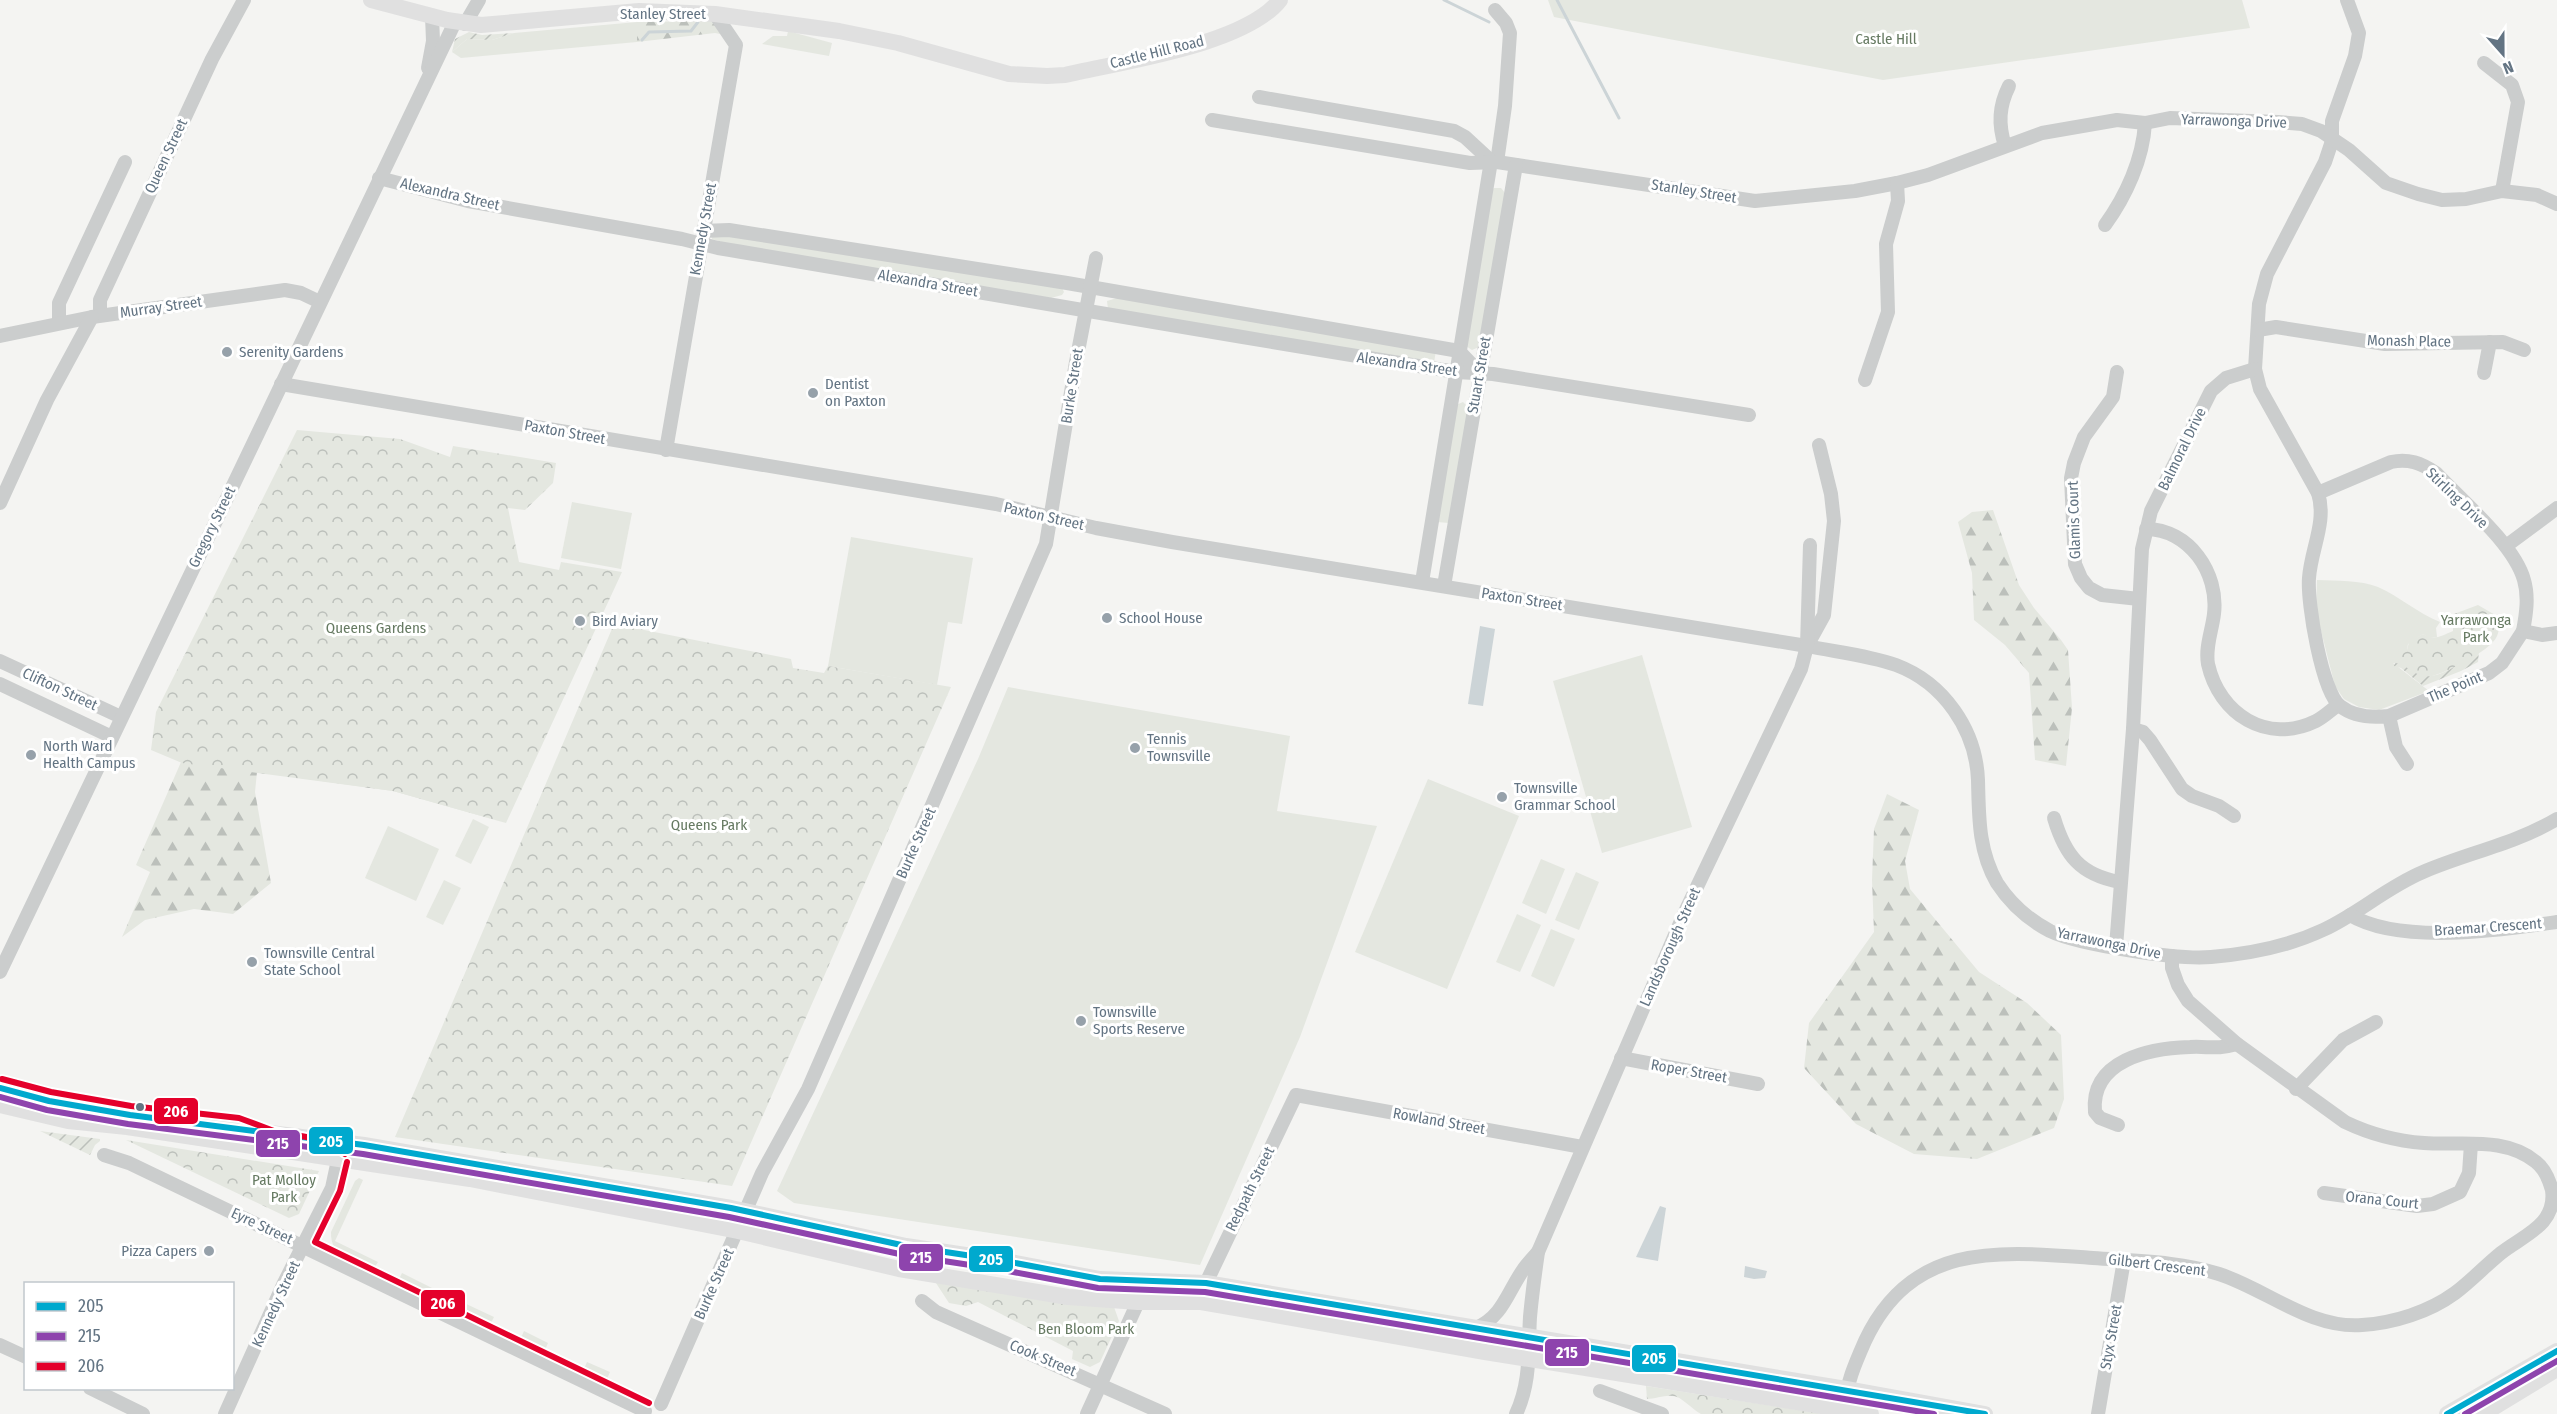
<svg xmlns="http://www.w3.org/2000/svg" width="2557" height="1414" font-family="'Fira Sans Condensed',sans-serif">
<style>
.grass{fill:#e4e7e0}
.forest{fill:url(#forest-firs)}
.park{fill:url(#park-crowns)}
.garden{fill:url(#garden-furrows)}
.water{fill:#ccd4d7}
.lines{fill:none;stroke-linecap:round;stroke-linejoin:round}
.stream{stroke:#ccd4d7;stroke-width:3}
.minor{stroke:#cbcdcd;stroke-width:14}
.major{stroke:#e0e0e0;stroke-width:16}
.bus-1-casing{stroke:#fff;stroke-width:10}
.bus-2-casing{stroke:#fff;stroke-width:10}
.bus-3-casing{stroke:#fff;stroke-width:10}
.bus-1{stroke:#00a9ce;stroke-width:6}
.bus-2{stroke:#8e44ad;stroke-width:6}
.bus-3{stroke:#e4002b;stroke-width:6}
.poi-dot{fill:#96a1aa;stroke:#fff;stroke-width:2}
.bus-dot{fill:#637483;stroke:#fff;stroke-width:2}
.labels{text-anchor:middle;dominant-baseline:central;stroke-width:6;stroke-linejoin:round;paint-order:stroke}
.street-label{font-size:15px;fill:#637483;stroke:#fff}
.park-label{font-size:15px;fill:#667a62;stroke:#fff}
.poi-label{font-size:15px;fill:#637483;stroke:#fff;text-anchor:start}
.line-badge{stroke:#fff;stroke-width:2}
.badge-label{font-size:16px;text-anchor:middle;font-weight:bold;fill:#fff}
</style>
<defs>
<pattern id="forest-firs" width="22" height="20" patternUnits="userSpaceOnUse" patternTransform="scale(1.5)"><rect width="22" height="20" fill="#e4e7e0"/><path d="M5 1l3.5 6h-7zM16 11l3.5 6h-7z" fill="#bcc0bb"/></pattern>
<pattern id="park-crowns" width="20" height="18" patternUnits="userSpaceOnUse" patternTransform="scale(1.5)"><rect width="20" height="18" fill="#e4e7e0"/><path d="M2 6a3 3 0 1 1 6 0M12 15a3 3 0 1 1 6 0" fill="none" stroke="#bcc0bb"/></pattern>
<pattern id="garden-furrows" width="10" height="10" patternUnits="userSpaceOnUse" patternTransform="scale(1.5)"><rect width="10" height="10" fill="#e4e7e0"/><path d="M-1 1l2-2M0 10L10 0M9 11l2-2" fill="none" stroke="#bcc0bb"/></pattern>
</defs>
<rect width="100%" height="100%" fill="#f4f4f2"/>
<g class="grass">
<polygon points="1548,0 2242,0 2250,28 1883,80 1554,17"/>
<polygon points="637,22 637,42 461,58 452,52 467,39 492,40 514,33"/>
<polygon points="788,31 832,43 829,56 762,44 773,36 787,36"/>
<polygon points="1494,188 1501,188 1505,193 1479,347 1472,350 1466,346 1491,191"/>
<polygon points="724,234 1062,288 1064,292 1062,295 1051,298 728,244 712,239 712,237"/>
<polygon points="1117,298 1436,350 1434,363 1108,309 1107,301"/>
<polygon points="1463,402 1469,408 1449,523 1437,522 1456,405"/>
<polygon points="572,502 632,513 621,569 561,558"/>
<polygon points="851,537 973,558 962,624 948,622 937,685 828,666"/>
<path d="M2317 580C2337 581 2360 580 2378 587 2399 596 2417 613 2440 622L2436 628 2437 637 2429 638 2423 634 2408 644 2407 650H2402L2393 663 2429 691 2379 710 2359 707 2344 699 2335 686 2316 611Z"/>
<polygon points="1642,655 1692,827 1602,853 1553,681"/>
<polygon points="1008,687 1290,736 1277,811 1377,826 1300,1037 1200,1265 794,1203 777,1191 978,759"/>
<polygon points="1428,779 1519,816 1447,989 1355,952"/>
<polygon points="473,819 489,827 471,864 455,856"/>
<polygon points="388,826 439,849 416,901 365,878"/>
<polygon points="1541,859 1565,869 1546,914 1522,903"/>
<polygon points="1576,872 1599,882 1579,930 1555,920"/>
<polygon points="444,880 461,888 443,925 426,917"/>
<polygon points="1517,914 1541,925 1520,972 1496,962"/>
<polygon points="1551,929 1575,939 1554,987 1531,976"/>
<path d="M359 1178 363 1180 335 1241 378 1262 372 1271C354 1262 330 1257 331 1232L355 1181Z"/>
<polygon points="402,1273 434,1289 430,1298 397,1283"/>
<polygon points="462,1302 494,1317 489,1327 458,1312"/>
<polygon points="524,1331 548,1343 544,1352 520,1340"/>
<polygon points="587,1362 610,1372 606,1381 583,1371"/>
</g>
<g class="forest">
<polygon points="714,21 725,35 715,33 637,42 637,22"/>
<polygon points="1993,510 2019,585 2034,608 2061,640 2068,650 2072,708 2066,766 2035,760 2029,673 2005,645 1974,620 1972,573 1958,522 1972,512"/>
<polygon points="198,731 506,823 393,791 257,772 255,792 271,883 233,914 194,909 145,920 122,937 150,872 136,865 181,762"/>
<polygon points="1887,794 1919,810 1905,861 1910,889 1979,972 2027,1003 2061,1035 2064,1099 2054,1128 1977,1159 1914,1154 1856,1124 1804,1068 1809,1023 1874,932 1872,880 1874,829"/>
</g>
<g class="park">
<polygon points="297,430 400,439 450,457 453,446 556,463 553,483 525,510 508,508 519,562 559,570 561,562 622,572 506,823 393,791 182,763 151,750 156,712"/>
<path d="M2478 605 2497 616C2500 625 2500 635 2493 642 2484 653 2441 676 2427 677 2414 678 2408 664 2393 663V650H2407L2409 642 2423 634C2434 641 2441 636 2453 631V626L2447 624 2454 614Z"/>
<polygon points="614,624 791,659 793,668 824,673 828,666 951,687 732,1186 395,1137"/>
<polygon points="126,1140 319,1171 299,1214 289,1218"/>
<polygon points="934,1280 1114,1307 1119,1321 1100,1362 1090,1367 1072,1359 1073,1351 978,1302 966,1306 949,1303"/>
<path d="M1646 1386 1824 1414H1701C1691 1409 1682 1396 1672 1396 1665 1395 1655 1399 1647 1399Z"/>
</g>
<g class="garden">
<polygon points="469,32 482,35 514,33 492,40 467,39 452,52 455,39"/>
<path d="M2479 651 2478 662 2461 671 2423 686 2401 668 2394 666 2395 663C2405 663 2410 672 2420 675 2436 682 2466 660 2479 651Z"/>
<polygon points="40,1131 100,1139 100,1141 95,1145 90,1155"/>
</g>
<g class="water">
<polygon points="1480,626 1495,629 1483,706 1468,704"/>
<polygon points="1660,1206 1666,1208 1658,1261 1636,1257"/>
<polygon points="1745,1266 1767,1271 1765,1278 1754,1279 1744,1277"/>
</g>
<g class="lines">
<g class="stream">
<polyline points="1444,0 1489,22"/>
<polyline points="1557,0 1619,118"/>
<polyline points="642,40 649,32 691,31 698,22"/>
</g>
<g class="minor">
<path d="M2347 0 2359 33 2355 56 2332 121V141L2325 162 2267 274 2259 304 2255 369 2260 389 2318 493C2327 522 2311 549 2309 578 2307 603 2322 692 2340 706 2354 717 2372 718 2389 716L2489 673 2502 663 2523 631 2542 635 2557 633"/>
<polyline points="1495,10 1506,23 1510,33 1505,106 1497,162"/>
<polyline points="465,24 479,0"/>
<polyline points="2484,63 2512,85 2518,102 2502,191"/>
<polyline points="428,68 433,41 432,16"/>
<polyline points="1259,97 1454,131 1465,137 1491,161 1422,582"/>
<polyline points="1212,120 1470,163 1497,162 1755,201 1855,191 1897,183 1928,175 2042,133 2117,120 2145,123 2170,118 2278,122 2302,124 2321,131 2349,150 2386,183 2418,194 2442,200 2466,199 2502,191 2537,195 2557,204"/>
<path d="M2005 146C1998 124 1999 106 2009 86"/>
<path d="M379 178 468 201 682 239 718 248C964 289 1209 333 1456 372L1493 374 1749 415"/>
<path d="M2105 225C2126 196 2143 159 2145 123"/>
<polyline points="702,231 729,230 1067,283 1459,351 1479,372"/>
<polyline points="100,315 100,300 212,59 244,0"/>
<polyline points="59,322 59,303 125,162"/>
<polyline points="2258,330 2276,327 2385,344 2503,342 2524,350"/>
<polyline points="0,336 92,317 285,290 301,293 320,302"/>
<polyline points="2117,372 2113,397 2084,437 2074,463 2071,478 2075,564 2081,578 2089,588 2102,595 2139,599"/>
<polyline points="2484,373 2490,342"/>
<polyline points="1865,380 1888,312 1886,244 1898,201 1897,183"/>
<path d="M281 384 996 504 1096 528 1172 542 1807 646C1836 652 1868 655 1896 665 1944 683 1976 730 1978 780 1979 816 1978 850 1997 883 2010 903 2029 920 2050 931 2079 945 2178 960 2211 957 2248 954 2289 946 2323 930 2358 914 2387 887 2423 872 2467 853 2515 844 2557 819"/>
<polyline points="666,450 736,45 715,14"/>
<path d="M2318 493 2391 462C2408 458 2421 463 2436 473 2462 501 2514 544 2524 580 2529 597 2526 615 2523 631"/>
<polyline points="0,503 47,400 92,317"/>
<path d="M2146 529C2189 529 2219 573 2214 614 2212 631 2205 647 2208 664 2219 714 2267 745 2316 721 2324 717 2331 710 2338 705"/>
<polyline points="2506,546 2557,508"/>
<polyline points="1444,586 1516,165"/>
<polyline points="1808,644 1824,615 1834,521 1831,494 1819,445"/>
<polyline points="0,661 121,717"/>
<polyline points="0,684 112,737"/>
<polyline points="2389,716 2396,747 2407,764"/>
<polyline points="2133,729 2143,732 2150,740 2182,789 2192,796 2219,806 2234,816"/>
<path d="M2054 818C2065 855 2080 875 2120 882"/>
<path d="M2350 915C2400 945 2501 930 2557 922"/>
<polyline points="2116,947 2133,729 2142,549 2151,511 2211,391 2226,378 2255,369"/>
<polyline points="0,972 455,22"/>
<polyline points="1621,1058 1758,1084"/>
<polyline points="2296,1089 2343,1040 2376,1022"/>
<path d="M2118 1125 2100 1118 2095 1112C2090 1060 2150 1048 2190 1047 2210 1046 2215 1050 2237 1044"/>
<polyline points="104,1155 129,1163 645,1411"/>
<polyline points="2324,1193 2417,1206 2433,1204 2460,1192 2469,1173 2471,1144"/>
<polyline points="1206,1283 1296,1095 1582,1147"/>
<polyline points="922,1301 936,1312 1165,1414"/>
<path d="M1476 1328C1503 1316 1507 1293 1523 1270 1527 1264 1533 1258 1538 1252"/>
<polyline points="0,1345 26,1357"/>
<polyline points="90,1388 143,1414"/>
<polyline points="1600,1391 1662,1414"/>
<polyline points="661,1404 762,1173 808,1089 1046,544 1076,362 1096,258"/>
<path d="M1844 1409C1847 1382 1854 1366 1865 1341 1912 1241 1999 1251 2093 1258 2134 1261 2179 1261 2219 1274 2266 1289 2310 1329 2362 1325 2394 1323 2429 1312 2455 1293 2471 1281 2485 1266 2501 1253 2522 1236 2557 1225 2552 1190 2549 1179 2545 1169 2536 1162 2505 1136 2461 1146 2424 1143 2396 1141 2370 1134 2345 1122L2237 1044 2188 1001 2178 985 2172 968V956"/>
<polyline points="225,1414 283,1285 332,1188 338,1160"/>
<polyline points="1087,1414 1138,1302"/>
<path d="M1516 1414C1531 1382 1528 1351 1530 1317 1532 1295 1535 1273 1538 1252L1684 914 1801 669 1807 646 1810 545"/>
<polyline points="2098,1414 2124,1260"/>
</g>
<g class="major">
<path d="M371 0 447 20 481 25 639 11 715 14 839 31 898 43 1009 74 1047 76 1065 75C1120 62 1245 45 1280 0"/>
<polyline points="0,1088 49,1101 130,1115 364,1145 731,1208 906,1246 1005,1261 1100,1279 1206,1283 1846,1389 1985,1414"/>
<polyline points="0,1105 68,1121 127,1127 470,1179 738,1231 899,1269 1068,1297 1138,1302 1201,1302 1485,1352 1871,1414"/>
<polyline points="2447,1414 2557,1351"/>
<polyline points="2483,1414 2557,1369"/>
</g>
<defs>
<g id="bus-1">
<polyline points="0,1088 49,1101 130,1115 364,1145 731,1208 906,1246 1005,1261 1100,1279 1206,1283 1985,1414"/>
<polyline points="2447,1414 2557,1351"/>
</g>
<g id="bus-2">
<polyline points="0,1097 47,1110 128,1124 363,1154 729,1217 904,1255 1003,1270 1098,1288 1205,1292 1934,1414"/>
<polyline points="2465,1414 2557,1361"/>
</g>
<g id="bus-3">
<polyline points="2,1079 51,1092 131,1106 239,1118 274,1131 328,1141 345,1154"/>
<polyline points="347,1162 340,1191 315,1242 649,1403"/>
</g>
</defs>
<use href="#bus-1" class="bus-1-casing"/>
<use href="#bus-2" class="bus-2-casing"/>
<use href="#bus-3" class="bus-3-casing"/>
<use href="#bus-1" class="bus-1"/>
<use href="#bus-2" class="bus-2"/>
<use href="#bus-3" class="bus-3"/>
</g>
<g class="poi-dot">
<circle cx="227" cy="352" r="6"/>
<circle cx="813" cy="393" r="6"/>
<circle cx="1107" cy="618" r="6"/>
<circle cx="580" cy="621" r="6"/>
<circle cx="1135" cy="748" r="6"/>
<circle cx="31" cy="755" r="6"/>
<circle cx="1502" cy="797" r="6"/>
<circle cx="252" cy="962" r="6"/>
<circle cx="1081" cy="1021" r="6"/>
<circle cx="209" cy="1251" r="6"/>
</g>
<circle class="bus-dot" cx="140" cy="1107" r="5"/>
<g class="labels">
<g class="street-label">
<text x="663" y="14">Stanley Street</text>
<text transform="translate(1157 52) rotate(-14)">Castle Hill Road</text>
<text transform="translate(2234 121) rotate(2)">Yarrawonga Drive</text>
<text transform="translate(166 156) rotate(-65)">Queen Street</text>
<text transform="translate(1694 191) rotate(9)">Stanley Street</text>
<text transform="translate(450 194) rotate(13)">Alexandra Street</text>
<text transform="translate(703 229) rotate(-80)">Kennedy Street</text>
<text transform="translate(928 283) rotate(10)">Alexandra Street</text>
<text transform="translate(161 307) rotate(-8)">Murray Street</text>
<text transform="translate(2409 341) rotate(1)">Monash Place</text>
<text transform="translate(1407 364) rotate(8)">Alexandra Street</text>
<text transform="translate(1479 375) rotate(-80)">Stuart Street</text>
<text transform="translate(1072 386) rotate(-81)">Burke Street</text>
<text transform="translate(565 432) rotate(10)">Paxton Street</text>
<text transform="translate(2182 449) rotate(-64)">Balmoral Drive</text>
<text transform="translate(2457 498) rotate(44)">Stirling Drive</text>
<text transform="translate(1044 516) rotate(13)">Paxton Street</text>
<text transform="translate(2074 520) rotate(-92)">Glamis Court</text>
<text transform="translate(212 527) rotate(-64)">Gregory Street</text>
<text transform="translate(1522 599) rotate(9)">Paxton Street</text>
<text transform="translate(2455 687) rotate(-23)">The Point</text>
<text transform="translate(60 689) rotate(25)">Clifton Street</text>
<text transform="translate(916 843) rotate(-66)">Burke Street</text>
<text transform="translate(2488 927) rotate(-4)">Braemar Crescent</text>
<text transform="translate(2109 943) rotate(12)">Yarrawonga Drive</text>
<text transform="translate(1670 947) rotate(-66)">Landsborough Street</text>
<text transform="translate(1689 1071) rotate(10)">Roper Street</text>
<text transform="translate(1439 1121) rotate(10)">Rowland Street</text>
<text transform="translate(1250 1189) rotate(-64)">Redpath Street</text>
<text transform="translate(2382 1200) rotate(6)">Orana Court</text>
<text transform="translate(262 1226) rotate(25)">Eyre Street</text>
<text transform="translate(2157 1265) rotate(7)">Gilbert Crescent</text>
<text transform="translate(714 1284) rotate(-66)">Burke Street</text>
<text transform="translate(276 1304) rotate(-65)">Kennedy Street</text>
<text transform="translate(2111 1337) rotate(-80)">Styx Street</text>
<text transform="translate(1043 1358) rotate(23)">Cook Street</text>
</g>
<g class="park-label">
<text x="1886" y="39">Castle Hill</text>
<text x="2476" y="620">Yarrawonga<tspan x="2476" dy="17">Park</tspan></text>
<text x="376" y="628">Queens Gardens</text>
<text x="709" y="825">Queens Park</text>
<text x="284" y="1180">Pat Molloy<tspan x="284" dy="17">Park</tspan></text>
<text x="1086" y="1329">Ben Bloom Park</text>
</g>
<g class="poi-label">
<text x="239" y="352">Serenity Gardens</text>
<text x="825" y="384">Dentist<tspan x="825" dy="17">on Paxton</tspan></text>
<text x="1119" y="618">School House</text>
<text x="592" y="621">Bird Aviary</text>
<text x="1147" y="739">Tennis<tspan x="1147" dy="17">Townsville</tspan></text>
<text x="43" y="746">North Ward<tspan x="43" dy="17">Health Campus</tspan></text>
<text x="1514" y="788">Townsville<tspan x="1514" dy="17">Grammar School</tspan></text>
<text x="264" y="953">Townsville Central<tspan x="264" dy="17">State School</tspan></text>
<text x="1093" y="1012">Townsville<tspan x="1093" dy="17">Sports Reserve</tspan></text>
<text x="197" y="1251" text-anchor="end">Pizza Capers</text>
</g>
</g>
<g class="line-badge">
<rect x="153" y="1097" width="46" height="28" rx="6" fill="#e4002b"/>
<rect x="308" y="1126" width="46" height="29" rx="6" fill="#00a9ce"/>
<rect x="255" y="1129" width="46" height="29" rx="6" fill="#8e44ad"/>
<rect x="898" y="1243" width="46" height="29" rx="6" fill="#8e44ad"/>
<rect x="968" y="1245" width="46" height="28" rx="6" fill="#00a9ce"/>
<rect x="420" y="1289" width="46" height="29" rx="6" fill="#e4002b"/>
<rect x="1544" y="1338" width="46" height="29" rx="6" fill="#8e44ad"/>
<rect x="1631" y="1344" width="46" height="29" rx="6" fill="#00a9ce"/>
</g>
<g class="badge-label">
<text x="176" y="1117">206</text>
<text x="331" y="1147">205</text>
<text x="278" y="1149">215</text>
<text x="921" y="1263">215</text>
<text x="991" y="1265">205</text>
<text x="443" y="1309">206</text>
<text x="1567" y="1358">215</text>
<text x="1654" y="1364">205</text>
</g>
<rect x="24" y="1282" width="210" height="108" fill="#ffffff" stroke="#c1c7cd" stroke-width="1.5"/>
<rect x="36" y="1302" width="30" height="9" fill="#00a9ce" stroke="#c1c7cd" stroke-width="1.5"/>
<text x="78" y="1312" font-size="18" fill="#637483">205</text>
<rect x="36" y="1332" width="30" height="9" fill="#8e44ad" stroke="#c1c7cd" stroke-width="1.5"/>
<text x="78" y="1342" font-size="18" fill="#637483">215</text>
<rect x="36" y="1362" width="30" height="9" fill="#e4002b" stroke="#c1c7cd" stroke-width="1.5"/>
<text x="78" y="1372" font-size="18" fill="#637483">206</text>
<g transform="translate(2503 54) rotate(159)" stroke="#ffffff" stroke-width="4.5" paint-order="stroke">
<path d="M0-4.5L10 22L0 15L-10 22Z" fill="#637483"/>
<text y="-9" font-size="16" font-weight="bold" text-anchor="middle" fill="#637483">N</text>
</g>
</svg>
